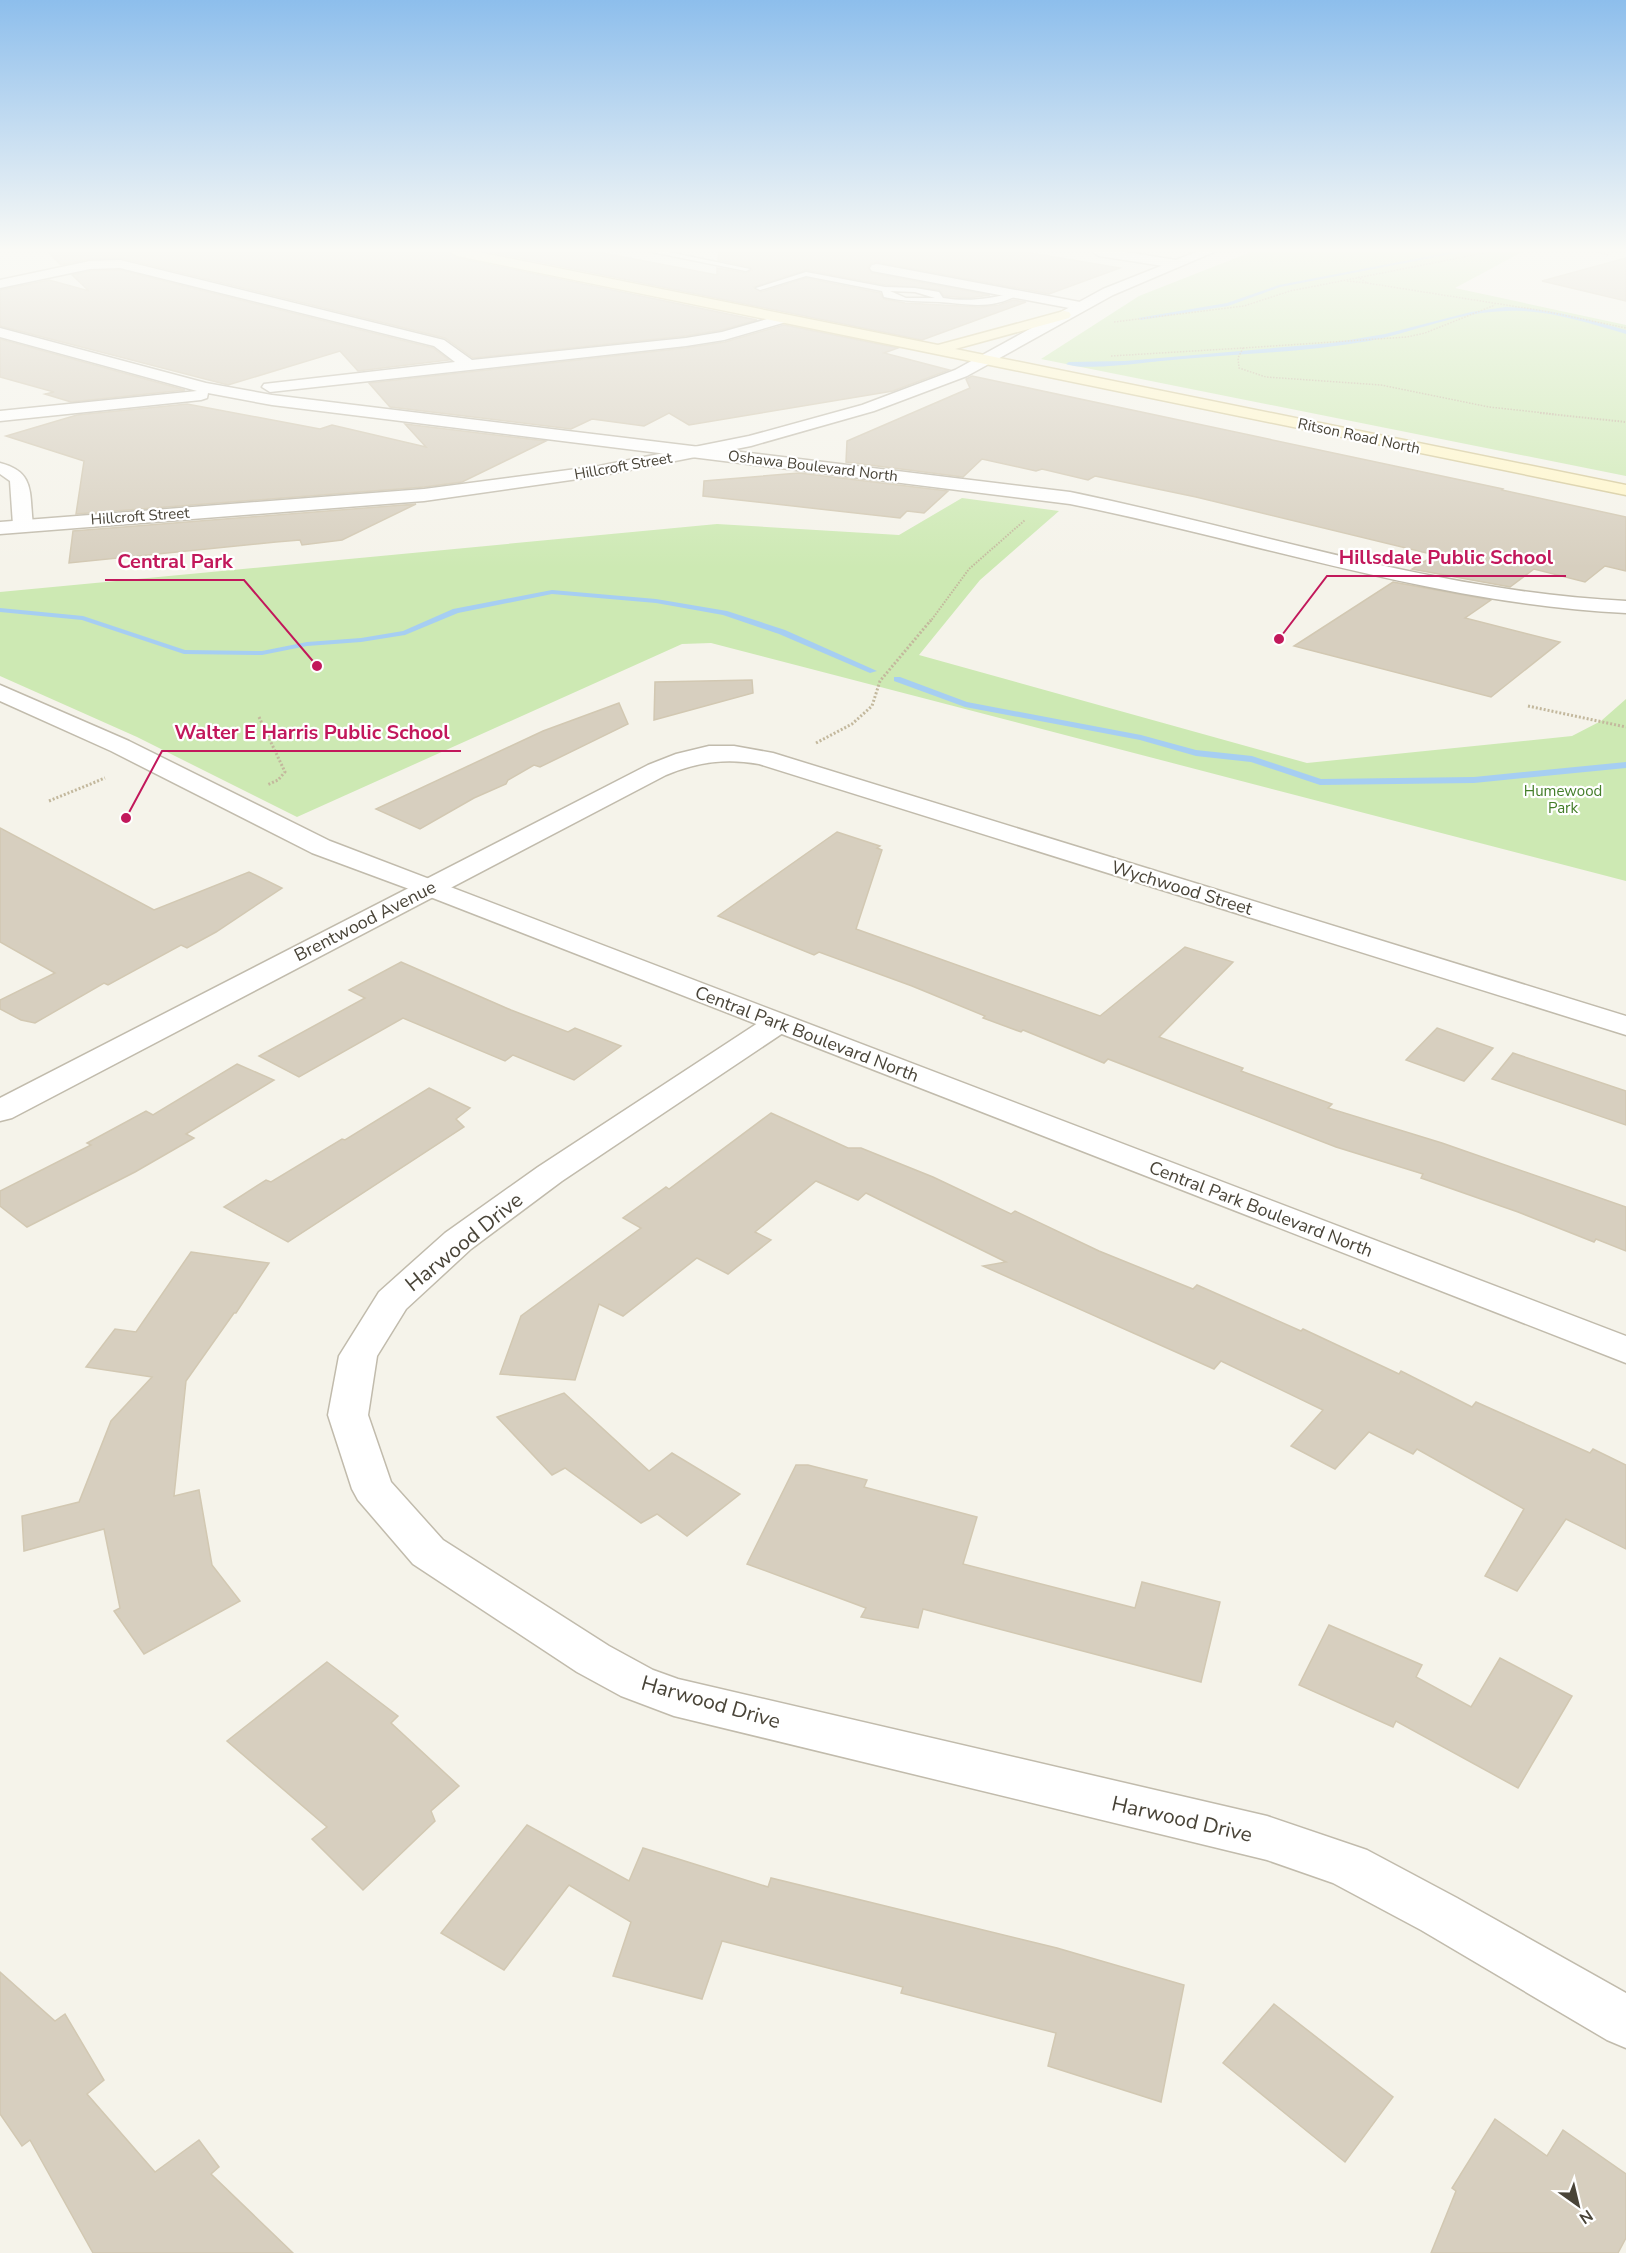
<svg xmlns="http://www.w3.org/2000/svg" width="1626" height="2253" font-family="'Nunito Sans',sans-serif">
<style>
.green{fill:#cde9b3}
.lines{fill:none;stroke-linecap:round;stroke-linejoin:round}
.stream{fill:#a6cef2;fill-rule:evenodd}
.building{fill:#d7cfbf;stroke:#d2c8b2;stroke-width:1.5}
.service-casing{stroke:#c1bbac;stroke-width:3}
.minor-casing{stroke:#c1bbac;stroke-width:3}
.tertiary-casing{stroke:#c1bbac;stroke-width:3}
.secondary-casing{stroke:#d5c99a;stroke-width:3}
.path-far2{stroke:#c3b89d;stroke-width:1.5;stroke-dasharray:1.5 1.5;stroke-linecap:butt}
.path-far1{stroke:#c3b89d;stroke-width:2;stroke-dasharray:1.5 1.5;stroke-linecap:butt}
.path{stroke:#c3b89d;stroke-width:3;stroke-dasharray:2 2;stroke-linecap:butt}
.service{fill:#fff;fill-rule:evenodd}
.minor{fill:#fff;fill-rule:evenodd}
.tertiary{fill:#fff;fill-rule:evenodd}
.secondary{fill:#fff6ca;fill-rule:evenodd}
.labels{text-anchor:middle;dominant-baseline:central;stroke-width:4.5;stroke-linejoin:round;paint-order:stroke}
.far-street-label{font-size:15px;fill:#494438;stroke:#fff}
.far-park-label{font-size:15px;fill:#437d29;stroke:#fff}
.street-label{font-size:18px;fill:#494438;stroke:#fff}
.near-street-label{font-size:21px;fill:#494438;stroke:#fff}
.leader{fill:none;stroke:#c2185b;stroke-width:2}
.callout-dot{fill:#c2185b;stroke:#fff;stroke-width:2}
.callout-label{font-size:20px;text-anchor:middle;font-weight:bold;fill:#c2185b;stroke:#fff;stroke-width:4.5;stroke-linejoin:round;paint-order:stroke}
</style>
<rect width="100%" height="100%" fill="#f5f3ea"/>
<g class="green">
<polygon points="1251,252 1522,252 1455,288 1626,325 1626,476 1041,359 1139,296"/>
<polygon points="962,498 1059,511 980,580 919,655 1307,763 1572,736 1601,721 1626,699 1626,881 711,643 682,644 297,817 137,737 0,676 0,592 717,524 899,535"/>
</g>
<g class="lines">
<g class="stream">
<polygon points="1451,252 1462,252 1280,287 1228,306 1141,320 1138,318 1227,303 1279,285"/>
<path d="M1506 307C1547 308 1587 319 1626 330V334C1588 323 1546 309 1506 311 1459 312 1414 332 1369 341 1300 353 1230 354 1161 361 1140 363 1083 371 1066 364L1069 362 1125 361 1331 343 1385 334 1471 312Z"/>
<polygon points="552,590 656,599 727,611 785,630 877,671 870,673 779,634 723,615 656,603 552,594 458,613 405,635 361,642 307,646 262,655 184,654 82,620 0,612 0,608 83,616 185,650 262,651 307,642 361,638 403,631 453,609"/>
<polygon points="894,677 900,677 967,702 1141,735 1196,750 1252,756 1321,779 1474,777 1626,762 1626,768 1474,783 1320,785 1251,762 1196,756 1140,740 965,707 894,681"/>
</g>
</g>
<g class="building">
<polygon points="48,252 449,252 457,258 757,320 722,330 686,336 473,358 445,338 121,258 90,259 61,265"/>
<polygon points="491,252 598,252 717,275 717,268 746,273 752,270 750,267 718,260 719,252 1025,252 1120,268 1049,294 877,262 872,263 868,267 872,273 990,295 969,298 944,296 939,290 885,285 806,270 754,287 761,292 806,278 880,293 884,299 905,303 979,307 999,305 1013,300 1026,302 922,340"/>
<polygon points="1626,258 1626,301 1542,281"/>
<polygon points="120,270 433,348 449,360 358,371 340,351 228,385 0,326 0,290 49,280 89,291 72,275 90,271"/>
<polygon points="784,325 898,348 884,353 949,370 893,391 689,425 669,413 644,426 592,419 571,429 390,407 369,383 686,348 725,342"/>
<polygon points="0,339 185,390 71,402 45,394 54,392 0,377"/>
<polygon points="972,376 1503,489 1502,490 1626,517 1626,571 1605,566 1585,582 1534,569 1510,587 1412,569 1435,555 1196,497 1095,476 1088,480 1042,469 1036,471 982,459 963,477 846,462 847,441 970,388 966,379"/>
<polygon points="187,404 320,429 332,425 426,447 405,424 546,441 462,482 424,487 76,514 84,461 6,436 77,415"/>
<polygon points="799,473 948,491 924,513 907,511 900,518 703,496 704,481"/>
<polygon points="416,504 342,540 302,545 300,540 276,542 69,563 73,531"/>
<polygon points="1393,582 1491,600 1465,618 1560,642 1491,697 1294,646"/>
<polygon points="752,680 753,693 654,720 655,682"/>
<polygon points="619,703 628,724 540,767 534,765 508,780 506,784 474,798 420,829 376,809 543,731"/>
<polygon points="0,828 154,910 249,872 282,888 216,932 187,948 181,945 108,985 104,983 35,1023 21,1020 0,1009 0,1000 55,973 0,942"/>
<polygon points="837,832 880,846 877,848 882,850 856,929 1100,1016 1185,947 1233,962 1159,1037 1243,1068 1241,1071 1332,1104 1328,1108 1442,1143 1626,1207 1626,1251 1596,1239 1594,1242 1518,1212 1421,1178 1423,1174 1336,1147 1108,1059 1104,1063 1023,1030 1021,1032 983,1018 985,1016 912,986 819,952 814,955 718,916"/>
<polygon points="401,962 511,1010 568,1032 575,1028 621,1046 574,1080 513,1055 505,1061 403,1018 299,1077 259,1056 365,998 349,990"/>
<polygon points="1437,1028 1493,1048 1464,1081 1406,1060"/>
<polygon points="1513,1053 1626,1091 1626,1125 1492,1079"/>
<polygon points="237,1064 274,1080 186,1134 194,1138 135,1172 27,1227 0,1206 0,1191 91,1145 87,1143 146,1111 153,1115"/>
<polygon points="429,1088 470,1108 456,1119 464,1127 288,1242 224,1207 266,1180 271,1182 342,1139 345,1140"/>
<polygon points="771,1113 848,1148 861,1148 933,1177 1011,1214 1015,1211 1099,1251 1193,1289 1197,1285 1301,1331 1303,1329 1399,1374 1401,1371 1472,1407 1476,1402 1590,1453 1593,1449 1626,1465 1626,1549 1566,1519 1517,1591 1485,1576 1524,1509 1417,1449 1413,1454 1369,1432 1335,1469 1291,1446 1323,1410 1221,1361 1214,1369 983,1266 1006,1262 866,1193 858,1200 816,1181 755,1232 771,1240 728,1274 697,1258 623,1316 599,1304 575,1380 500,1374 521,1316 641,1228 623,1218 666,1187 669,1189"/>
<polygon points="191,1252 269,1263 236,1313 234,1313 186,1381 174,1496 199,1490 212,1565 240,1601 144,1654 114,1611 120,1608 104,1529 24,1551 22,1516 79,1502 111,1421 152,1377 86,1367 115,1329 136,1332"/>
<polygon points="564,1393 649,1471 672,1453 740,1494 687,1536 657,1514 641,1523 565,1468 552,1475 497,1417"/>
<polygon points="796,1465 808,1465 867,1480 864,1487 977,1517 963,1564 1135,1608 1142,1582 1220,1602 1201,1682 923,1609 918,1628 861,1617 866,1608 747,1564"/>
<polygon points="1329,1625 1422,1665 1416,1677 1471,1707 1500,1658 1572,1696 1518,1788 1396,1721 1393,1727 1299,1685"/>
<polygon points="327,1662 398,1716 391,1723 459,1786 431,1811 435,1821 363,1890 312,1839 327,1827 227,1741"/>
<polygon points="527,1825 629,1881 643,1848 768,1887 771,1878 1057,1948 1184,1985 1161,2102 1048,2066 1056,2033 901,1993 903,1987 722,1941 702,1999 613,1976 631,1922 569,1885 504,1970 441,1933"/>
<polygon points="0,1972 55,2021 65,2014 104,2080 87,2094 155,2172 199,2140 219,2167 211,2174 293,2253 93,2253 30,2140 22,2146 0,2114"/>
<polygon points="1274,2004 1393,2097 1345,2162 1223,2063"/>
<polygon points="1495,2119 1547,2156 1563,2130 1626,2174 1626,2238 1618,2253 1431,2253 1456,2191 1452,2188"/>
</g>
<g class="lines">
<defs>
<g id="service">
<polygon points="652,252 668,252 750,269 746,271"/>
<path d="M806 272 885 287 915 288 939 292 943 298C968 302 988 299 1013 293L1017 295C993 310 965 304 940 302 919 301 905 302 884 297L882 291 806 276 760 290 756 288ZM890 291 915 292 935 298H906Z"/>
</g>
<g id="minor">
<polygon points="1093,252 1126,252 1176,260 1183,264 1176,268 1099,256"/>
<polygon points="120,260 444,340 472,360 686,338 722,332 781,315 788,319 786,322 724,340 686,346 270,392 262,387 264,384 455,362 434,346 120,268 90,269 0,288 0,280 90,261"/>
<polygon points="877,264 1080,302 1087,306 1080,310 872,271 870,268 872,265"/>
<path d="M0 328 206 383 272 395 1070 492C1255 530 1437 592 1626 601V613C1437 604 1255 541 1070 504L272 405 208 393 207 398 201 400 0 421V411L197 391 0 337Z"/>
<path d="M0 463C36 472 29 494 33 525L30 529H16L13 525 10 481 0 474Z"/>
<path d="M709 746H734L773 753 1626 1016V1035L759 764C725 758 698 762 666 775L12 1118 0 1121V1098L648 765 676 754Z"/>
<polygon points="778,1014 789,1017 793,1023 789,1029 562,1181 471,1249 406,1309 377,1356 368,1415 391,1482 443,1540 609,1646 653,1670 678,1679 1267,1816 1367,1850 1457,1898 1626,1993 1626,2048 1607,2040 1421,1930 1333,1883 1267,1860 674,1716 621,1696 577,1672 413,1564 358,1500 352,1489 328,1415 339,1356 379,1292 445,1233 538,1167 767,1017"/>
</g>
<g id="tertiary">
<polygon points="1196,252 1214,252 1113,295 967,376 874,411 751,446 599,476 424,501 0,534 0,522 424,489 599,466 749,436 862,405 955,370 1103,289"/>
<polygon points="0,685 129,741 330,841 1626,1336 1626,1363 420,893 312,853 111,751 0,701"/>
</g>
<polygon id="secondary" points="451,252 478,252 938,345 1064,311 1069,312 1071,315 1069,318 955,349 1626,485 1626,495 457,256"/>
</defs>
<use href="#service" class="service-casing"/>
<use href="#minor" class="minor-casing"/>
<use href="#tertiary" class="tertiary-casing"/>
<use href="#secondary" class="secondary-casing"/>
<g class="path-far2">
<polyline points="1598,252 1608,255"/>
<polyline points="1347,281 1367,283 1358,277"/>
<polyline points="1367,283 1544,311 1626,328"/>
<polyline points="1114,322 1244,306 1290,291 1489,252"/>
<polyline points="1243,348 1407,337 1425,333 1495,305"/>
<polyline points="1111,356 1243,348 1238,358 1239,368 1266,377 1381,385 1489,407 1554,414"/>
</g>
<g class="path-far1">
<polyline points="1540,413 1626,422"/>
<polyline points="930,622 969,569 1025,520"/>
</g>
<g class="path">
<polyline points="1528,706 1626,727"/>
<polyline points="259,717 285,772 278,780 267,785"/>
<polyline points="816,743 852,724 872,706 880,681 931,620"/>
<polyline points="49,801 105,778"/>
</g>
<use href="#service" class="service"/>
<use href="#minor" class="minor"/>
<use href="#tertiary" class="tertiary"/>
<use href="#secondary" class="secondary"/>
</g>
<linearGradient id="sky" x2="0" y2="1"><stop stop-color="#8dbeec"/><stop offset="0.44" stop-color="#fafaf6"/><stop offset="1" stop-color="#fafaf6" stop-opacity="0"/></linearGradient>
<rect width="1626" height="568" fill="url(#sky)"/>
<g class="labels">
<g class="far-street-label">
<text transform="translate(1359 436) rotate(12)">Ritson Road North</text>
<text transform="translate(623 466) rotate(-10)">Hillcroft Street</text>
<text transform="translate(813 466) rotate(7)">Oshawa Boulevard North</text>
<text transform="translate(140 516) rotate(-4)">Hillcroft Street</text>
</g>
<g class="far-park-label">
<text x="1563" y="791">Humewood<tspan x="1563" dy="17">Park</tspan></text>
</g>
<g class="street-label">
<text transform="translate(1182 888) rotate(17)">Wychwood Street</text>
<text transform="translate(365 921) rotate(-27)">Brentwood Avenue</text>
<text transform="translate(807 1034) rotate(21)">Central Park Boulevard North</text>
<text transform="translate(1261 1209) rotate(21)">Central Park Boulevard North</text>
</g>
<g class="near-street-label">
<text transform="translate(464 1242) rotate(-39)">Harwood Drive</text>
<text transform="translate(711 1702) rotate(16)">Harwood Drive</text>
<text transform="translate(1182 1819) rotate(13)">Harwood Drive</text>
</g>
</g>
<path class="leader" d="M1279 639L1327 576H1566M317 666L244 580H105M126 818L162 751H461"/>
<g class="callout-dot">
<circle cx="1279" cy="639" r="6"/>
<circle cx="317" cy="666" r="6"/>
<circle cx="126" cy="818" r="6"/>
</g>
<g class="callout-label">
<text x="1446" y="564">Hillsdale Public School</text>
<text x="175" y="568">Central Park</text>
<text x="312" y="739">Walter E Harris Public School</text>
</g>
<g transform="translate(1578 2205) rotate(146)" stroke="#ffffff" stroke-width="4.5" paint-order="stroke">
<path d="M0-4.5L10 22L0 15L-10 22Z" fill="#494438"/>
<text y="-9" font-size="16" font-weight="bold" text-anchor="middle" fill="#494438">N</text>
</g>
</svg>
